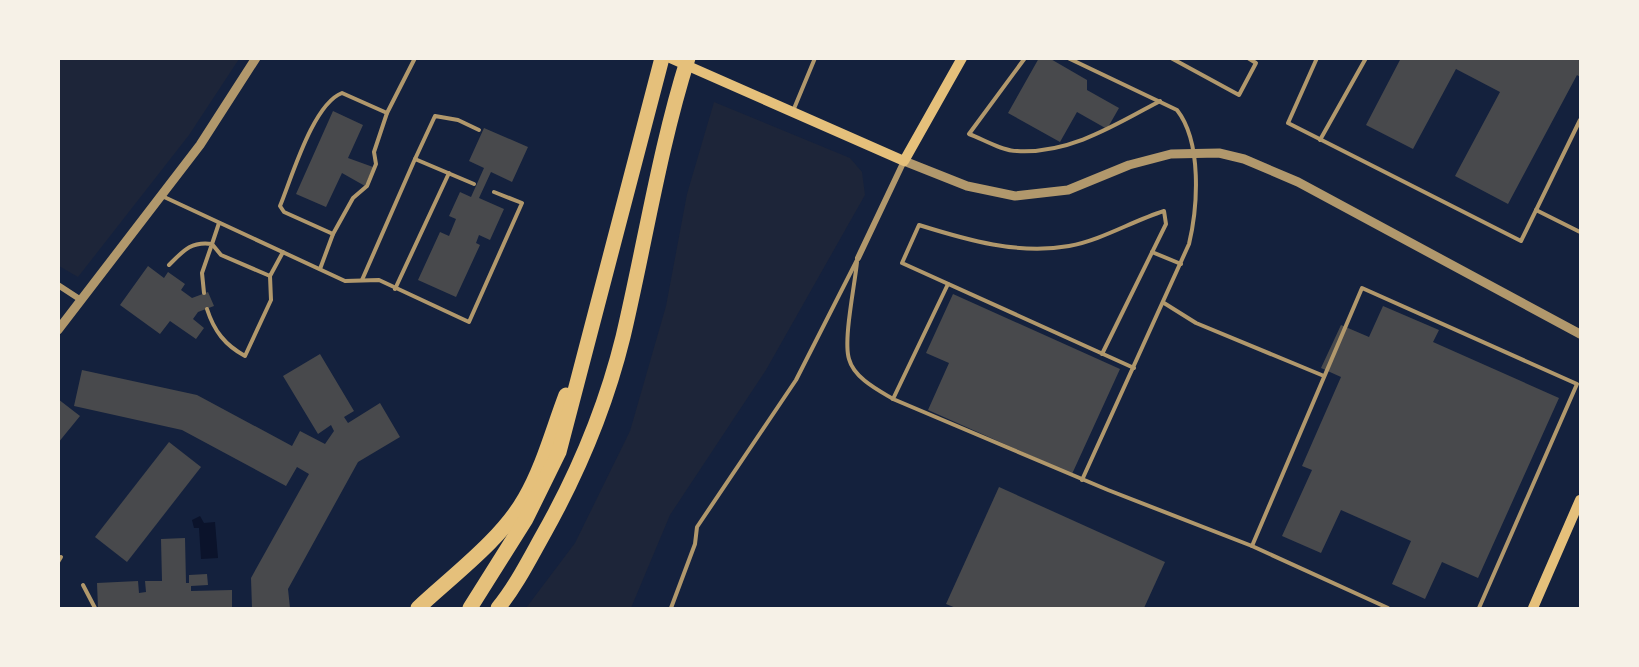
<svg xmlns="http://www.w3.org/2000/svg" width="1639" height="667" font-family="'Exo 2',sans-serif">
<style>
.green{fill:#1d2539}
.water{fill:#0b132b}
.building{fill:#48494c}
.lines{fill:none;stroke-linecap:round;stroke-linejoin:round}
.service{stroke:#b1986c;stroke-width:4}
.minor{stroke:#b1986c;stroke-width:6}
.tertiary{stroke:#b1986c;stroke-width:9}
.secondary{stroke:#e5c07b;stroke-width:10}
.motorway{stroke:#e5c07b;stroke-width:15}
</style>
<rect width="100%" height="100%" fill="#14213d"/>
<g class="green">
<polygon points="58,59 239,59 189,135 78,277 59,266"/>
<polygon points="714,102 850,158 862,172 865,195 766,370 670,515 631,608 526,608 575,543 630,431 666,306 687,194"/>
</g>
<polygon class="water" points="200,516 204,523 215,522 218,558 201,559 199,528 194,528 192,520"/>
<g class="building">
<polygon points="1039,58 1049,58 1087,80 1087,90 1119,108 1107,129 1077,112 1060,142 1008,113"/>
<polygon points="1401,58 1580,58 1580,77 1577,75 1508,204 1455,176 1500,92 1456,69 1413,149 1366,125"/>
<polygon points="333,111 363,125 348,158 373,167 365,186 342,173 326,207 296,194"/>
<polygon points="484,128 528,147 512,182 491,172 479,198 504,209 490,240 479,235 476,243 480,245 456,297 418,280 440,232 449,236 456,219 449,216 460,192 471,197 484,168 469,161"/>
<polygon points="148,266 164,278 168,272 185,284 181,290 192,298 208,292 214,306 198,312 193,319 204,328 196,339 170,321 160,334 120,305"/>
<polygon points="953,294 1120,369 1072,474 928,410 949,363 926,353"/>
<polygon points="1383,306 1439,330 1433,342 1559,398 1478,578 1442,562 1425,599 1392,584 1411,541 1341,510 1321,553 1282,536 1312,470 1302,466 1341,377 1321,368 1341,325 1369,337"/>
<polygon points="320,354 354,411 344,417 348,423 380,403 400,437 358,462 288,589 290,608 252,608 251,578 309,474 297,467 286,486 182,430 74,406 82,370 197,395 292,446 300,431 325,444 334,431 331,425 318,434 283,376"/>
<polygon points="58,399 80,416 58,443"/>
<polygon points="169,442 201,467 127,562 95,537"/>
<polygon points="999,487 1165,562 1144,608 956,608 946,604"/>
<polygon points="185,538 186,583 189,583 189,575 207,574 208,585 191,586 191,591 232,590 232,608 98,608 97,583 138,581 139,593 146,592 145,581 162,581 161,539"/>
</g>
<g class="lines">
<g class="service">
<path d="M1025 58 969 134C983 139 1002 151 1017 151 1070 154 1115 125 1160 101"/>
<path d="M1068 58 1177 110C1202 142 1198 206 1189 244L1082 480"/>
<polyline points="1171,58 1239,95 1256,63 1248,58"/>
<polyline points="1317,58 1288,123 1521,241 1580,120"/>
<polyline points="793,111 815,58"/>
<polyline points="1320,140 1366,58"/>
<polyline points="415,159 435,116 458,120 479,130"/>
<polyline points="162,196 345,281 379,280 469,322 522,203 494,192"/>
<polyline points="1536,210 1580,232"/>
<polyline points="219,223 212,244 221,255 270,276 283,252"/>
<path d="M333 234 284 212 280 206C292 177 313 104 342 93L387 113"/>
<polyline points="1152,252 1181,264"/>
<path d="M857 262C855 284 843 340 849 359 854 378 878 390 893 399"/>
<path d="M169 265C183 251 191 241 212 244L202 273 204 293"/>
<polyline points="320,269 333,234 353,198 367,186 376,164 374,152 387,113 415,58"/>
<polyline points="362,280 415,159 474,184"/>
<polyline points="948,284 893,399 1108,490 1252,546 1388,608"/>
<polyline points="395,289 449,173"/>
<polyline points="1164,303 1196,323 1324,376"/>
<path d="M207 309C214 331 225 345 245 356L271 300 270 276"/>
<path d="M1102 354 1166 224 1164 211C1132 221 1102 240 1069 246 1018 255 967 240 919 225L902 263 1134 368"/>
<polyline points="1252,546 1362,288 1577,384 1479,608"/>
<polyline points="58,562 61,557"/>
<polyline points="83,585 95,608"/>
<polyline points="671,608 695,544 697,527 796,380 858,258"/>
</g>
<g class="minor">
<polyline points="858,258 904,161"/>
<polyline points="58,285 81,300"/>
</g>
<g class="tertiary">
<polyline points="904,161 967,186 1015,196 1068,190 1129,165 1171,154 1219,153 1244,159 1298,182 1580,334"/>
<polyline points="58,330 200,145 256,58"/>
</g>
<g class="secondary">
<polyline points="670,58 904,161 962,58"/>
<polyline points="1533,608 1580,500"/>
</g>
<g class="motorway">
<path d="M418 608C452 576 502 539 525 498 543 467 553 429 566 395"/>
<polyline points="470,608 526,519 559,452 662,58"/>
<path d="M498 608C516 586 529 560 543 535 578 473 606 406 623 337 645 244 659 150 688 58"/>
</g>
</g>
<rect width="1639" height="667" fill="none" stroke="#f6f1e7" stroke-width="120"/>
</svg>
